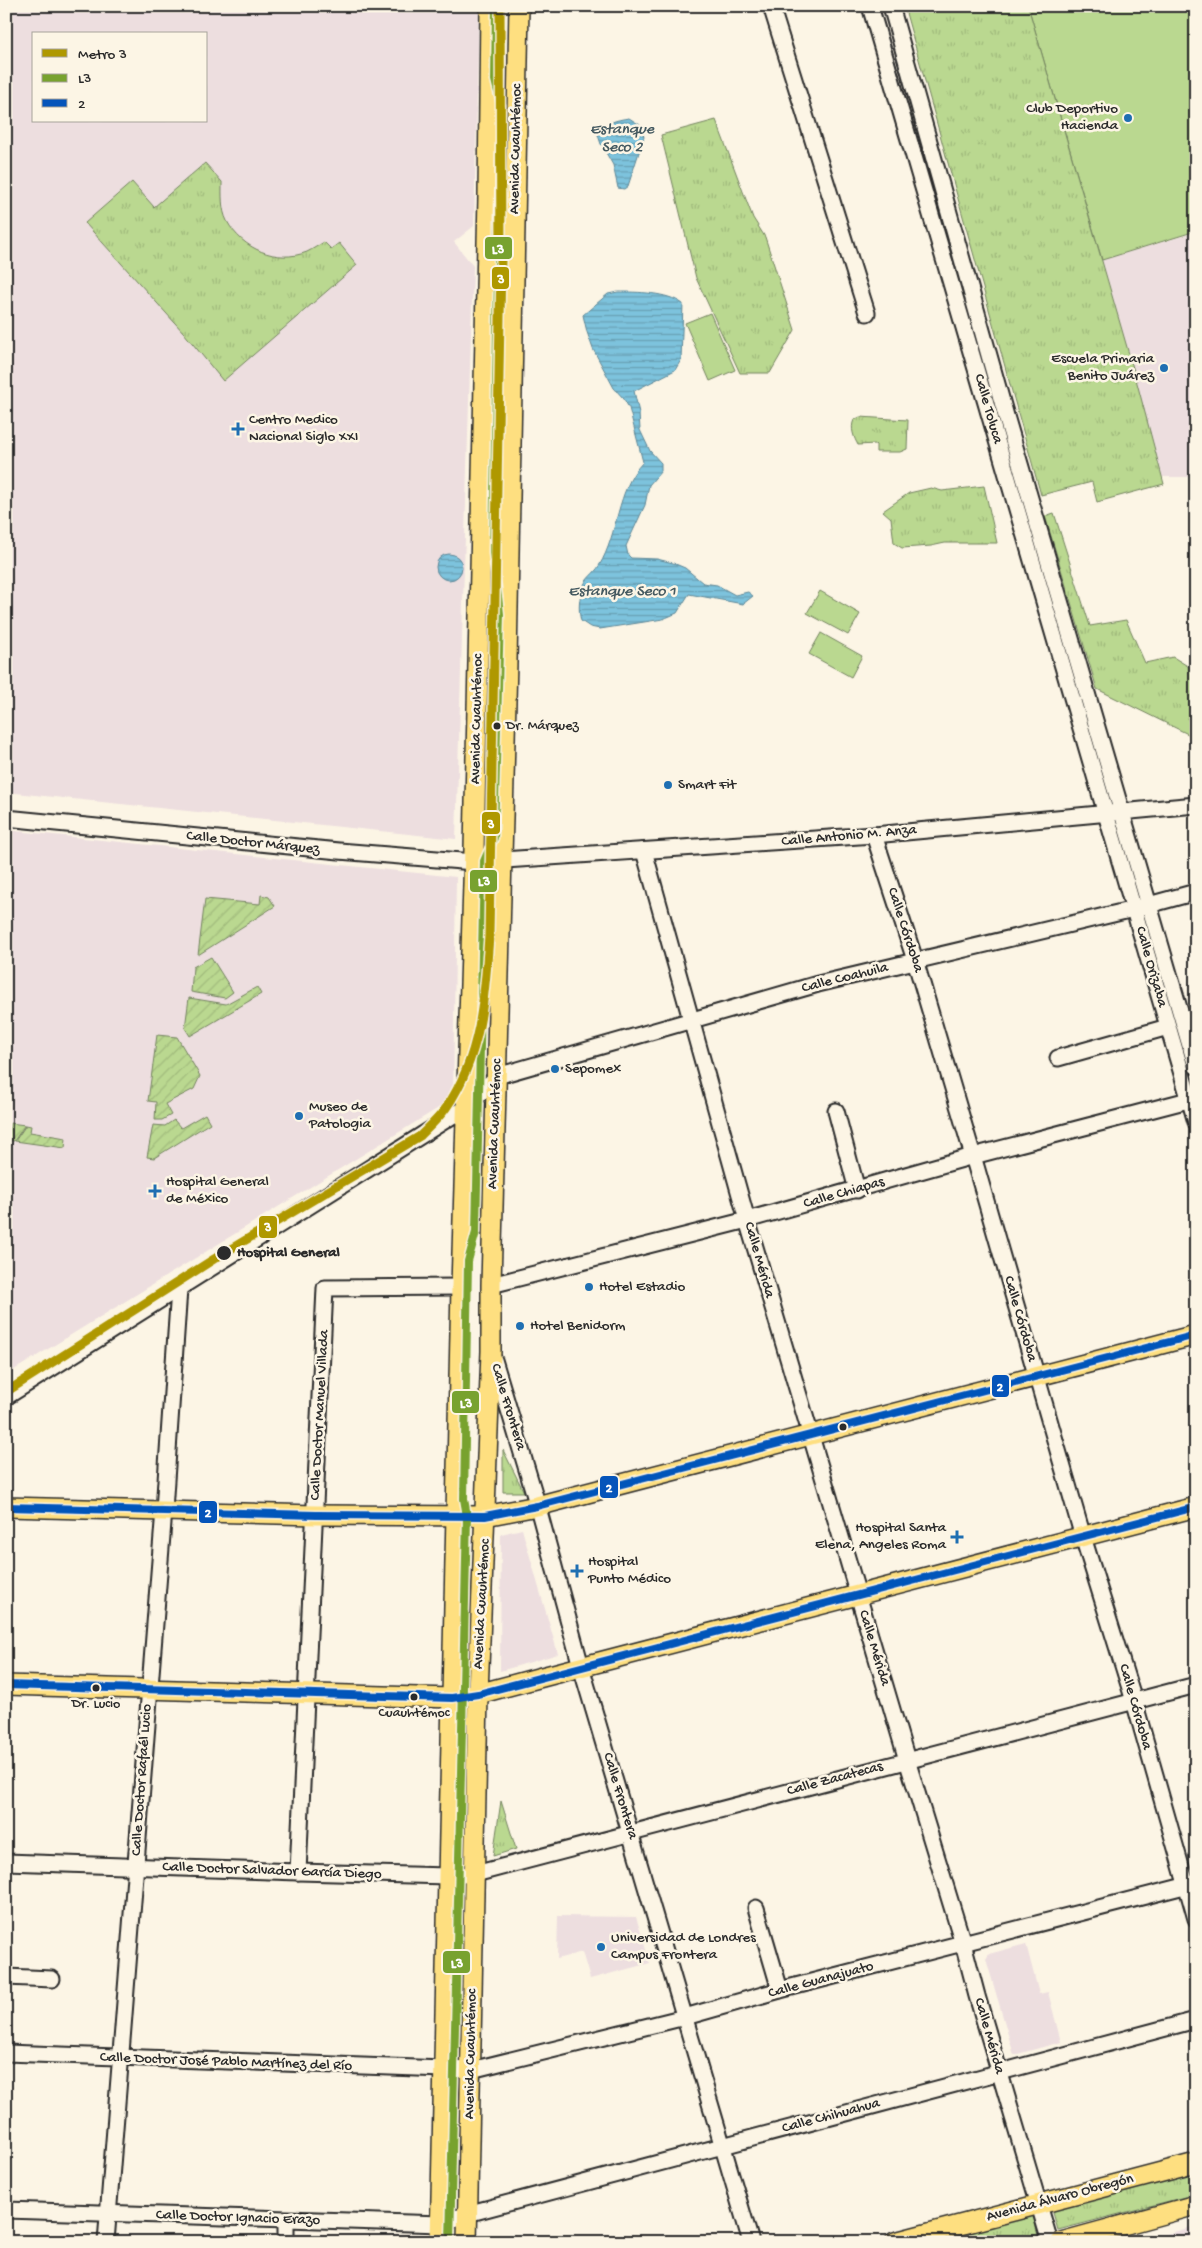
<svg xmlns="http://www.w3.org/2000/svg" width="1202" height="2248" font-family="'Gochi Hand',sans-serif">
<style>
.built{fill:#eddedf;fill-rule:evenodd}
.grass{fill:#bad890;stroke:#72825e}
.park{fill:url(#park-tufts);stroke:#72825e}
.garden{fill:url(#garden-furrows);stroke:#72825e}
.water{fill:url(#water-rules);stroke:#5c8696}
.lines{fill:none;stroke-linecap:round;stroke-linejoin:round}
.minor-casing{stroke:#2b2b2b;stroke-width:19}
.major-casing{stroke:#2b2b2b;stroke-width:22}
.minor{stroke:#fcf5e5;stroke-width:15}
.major{stroke:#fedf80;stroke-width:19}
.bus-1-casing{stroke:#fcf5e5;stroke-width:11}
.bus-2-casing{stroke:#fcf5e5;stroke-width:11}
.bus-1{stroke:#78a22f;stroke-width:8}
.bus-2{stroke:#0554ba;stroke-width:8}
.metro-1-casing{stroke:#fcf5e5;stroke-width:12}
.metro-1{stroke:#af9800;stroke-width:9}
.poi-dot{fill:#1f6fb2;stroke:#fcf5e5;stroke-width:2}
.bus-dot{fill:#2b2b2b;stroke:#fcf5e5;stroke-width:2}
.labels{text-anchor:middle;dominant-baseline:central;stroke-width:5;stroke-linejoin:round;paint-order:stroke}
.bus-label{font-size:14px;fill:#2b2b2b;stroke:#fcf5e5}
.poi-label{font-size:15px;fill:#2b2b2b;stroke:#fcf5e5;text-anchor:start}
.street-label{font-size:15px;fill:#2b2b2b;stroke:#fcf5e5}
.stop-label{font-size:15px;font-weight:bold;fill:#2b2b2b;stroke:#fcf5e5;text-anchor:start}
.water-label{font-size:16px;font-style:italic;fill:#445960;stroke:#fcf5e5}
.line-badge{stroke:#fcf5e5;stroke-width:2}
.badge-label{font-size:14px;text-anchor:middle;font-weight:bold;fill:#fff}
</style>
<defs>
<pattern id="park-tufts" width="24" height="20" patternUnits="userSpaceOnUse" patternTransform="scale(1.25)"><rect width="24" height="20" fill="#bad890"/><path d="M3 7l-1-3M5 7V3M7 7l1-3M15 17l-1-3M17 17v-4M19 17l1-3" fill="none" stroke="#a0ba7c"/></pattern>
<pattern id="garden-furrows" width="10" height="10" patternUnits="userSpaceOnUse" patternTransform="scale(1.25)"><rect width="10" height="10" fill="#bad890"/><path d="M-1 1l2-2M0 10L10 0M9 11l2-2" fill="none" stroke="#a0ba7c"/></pattern>
<pattern id="water-rules" width="6" height="5" patternUnits="userSpaceOnUse" patternTransform="scale(1.25)"><rect width="6" height="5" fill="#7dc3dd"/><path d="M0 2.5h6" fill="none" stroke="#679fb3"/></pattern>
</defs>
<rect width="100%" height="100%" fill="#fcf5e5"/>
<filter id="ink" filterUnits="userSpaceOnUse"><feTurbulence type="fractalNoise" baseFrequency=".02" numOctaves="2"/><feDisplacementMap in="SourceGraphic" scale="10" xChannelSelector="R" yChannelSelector="G"/><feConvolveMatrix kernelMatrix="1 2 1 2 8 2 1 2 1" color-interpolation-filters="sRGB"/></filter>
<g filter="url(#ink)">
<g class="built">
<path d="M6 6H479L474 226 454 242 473 266 456 839 6 792ZM34 34H206V121H34Z"/>
<polygon points="1196,232 1196,477 1162,477 1102,260"/>
<polygon points="6,830 456,877 453,1099 6,1375"/>
<polygon points="522,1529 558,1654 500,1671 501,1534"/>
<polygon points="558,1916 636,1917 650,1963 590,1979 582,1952 557,1959"/>
<polygon points="1026,1944 1039,1994 1048,1992 1061,2042 1014,2055 986,1959 989,1954"/>
<polygon points="1196,2226 1196,2242 1137,2242 1152,2238"/>
</g>
<g class="grass">
<polygon points="1028,6 1196,6 1196,231 1102,260"/>
<polygon points="710,313 735,370 710,381 685,323"/>
<polygon points="820,591 860,614 848,635 807,613"/>
<polygon points="821,633 862,656 851,677 809,654"/>
</g>
<g class="park">
<polygon points="904,6 1028,6 1133,368 1164,484 1097,502 1092,482 1041,495"/>
<polygon points="716,120 753,218 765,237 795,330 770,373 740,373 696,278 661,135"/>
<path d="M205 163 222 182C222 195 221 209 227 221 242 249 277 264 307 252 313 249 319 245 324 242L331 249 339 243 357 265 223 381 184 333 85 223 132 182 154 207Z"/>
<path d="M860 417 908 420 907 449 900 452H876V445L875 444 858 445C854 438 850 428 854 420Z"/>
<polygon points="984,486 997,543 945,543 931,546 902,548 894,543 891,518 883,511 909,493 931,488 942,491"/>
<polygon points="1054,513 1090,626 1126,620 1145,663 1173,657 1194,670 1196,676 1196,738 1097,689 1045,516"/>
<polygon points="503,1450 524,1492 503,1492"/>
<polygon points="501,1801 516,1849 493,1856"/>
<polygon points="1196,2172 1196,2194 1058,2230 1052,2209"/>
<polygon points="1033,2215 1038,2236 1015,2242 929,2242"/>
</g>
<g class="garden">
<polygon points="261,895 269,897 275,906 198,955 205,899 260,904"/>
<polygon points="211,957 233,992 225,998 191,992 193,967"/>
<polygon points="257,987 261,994 190,1036 185,1028 189,998 226,1004"/>
<polygon points="157,1035 177,1037 200,1076 194,1089 165,1104 171,1115 162,1120 155,1120 156,1102 148,1101"/>
<polygon points="205,1114 210,1123 154,1158 147,1157 153,1125 165,1126 174,1120 181,1128"/>
<polygon points="10,1123 25,1125 14,1141 8,1140"/>
<polygon points="26,1125 31,1126 30,1132 66,1138 65,1148 15,1141"/>
</g>
<g class="water">
<path d="M629 118 640 125 644 137 628 186 624 189 618 188 613 165 601 144 598 135C605 122 616 120 629 118Z"/>
<path d="M618 292C637 292 667 292 683 304L681 360 675 370 634 391 639 413 640 430 650 451 661 463V471L649 485 645 505 626 546 628 555 631 558 657 559 673 563 685 568 703 583 717 585 735 595 748 592 753 596 743 604 689 594 677 613 663 619 600 629 590 627 581 621C578 609 579 599 583 587 586 578 595 573 599 566 619 533 616 490 643 462L629 408 624 399 614 388 593 349 587 332 583 315 608 294Z"/>
<circle cx="449" cy="567" r="13"/>
</g>
<g class="lines">
<defs>
<g id="minor">
<polyline points="771,6 867,313"/>
<polyline points="870,6 1196,1122"/>
<polyline points="891,6 1006,416 1196,1066"/>
<polyline points="6,818 339,851 474,862 874,835 1196,805"/>
<polyline points="874,835 915,960 973,1156 1083,1537 1134,1701 1196,1919"/>
<polyline points="644,851 747,1220 907,1760 963,1943 977,1996 1050,2242"/>
<polyline points="1058,1058 1168,1027"/>
<polyline points="836,1111 857,1190"/>
<polyline points="491,1285 747,1220 973,1156 1196,1098"/>
<polyline points="494,1360 534,1493 582,1670 751,2242"/>
<polyline points="6,1397 468,1106 497,1076 818,984 1134,909 1196,892"/>
<polyline points="6,1862 298,1872 448,1876 475,1874 1196,1685"/>
<polyline points="298,1872 325,1288 461,1287"/>
<polyline points="756,1908 780,1990"/>
<polyline points="6,1977 52,1979"/>
<polyline points="6,2053 471,2070 685,2017 780,1990 1196,1883"/>
<polyline points="6,2210 441,2224 467,2214 1196,2020"/>
<polyline points="106,2242 164,1510 179,1289"/>
<polyline points="286,2242 286,2220"/>
</g>
<g id="major">
<polyline points="6,1507 316,1515 485,1516 537,1506 1196,1335"/>
<polyline points="6,1685 452,1698 478,1694 542,1677 1196,1507"/>
<polyline points="440,2242 461,1287 474,850 488,196 490,6"/>
<polyline points="467,2242 478,1694 491,1351 491,1285 507,662 519,6"/>
<polyline points="895,2242 1196,2163"/>
<polyline points="1061,2242 1196,2205"/>
</g>
</defs>
<use href="#minor" class="minor-casing"/>
<use href="#major" class="major-casing"/>
<use href="#minor" class="minor"/>
<use href="#major" class="major"/>
<defs>
<polyline id="bus-1" points="450,2242 467,1516 464,1499 468,1261 476,1232 484,861 494,838 500,614 493,553 501,105 495,80 496,6"/>
<g id="bus-2">
<polyline points="6,1507 316,1515 485,1516 537,1506 1196,1335"/>
<polyline points="6,1685 452,1698 478,1694 1196,1507"/>
</g>
</defs>
<use href="#bus-1" class="bus-1-casing"/>
<use href="#bus-2" class="bus-2-casing"/>
<use href="#bus-1" class="bus-1"/>
<use href="#bus-2" class="bus-2"/>
<defs>
<path id="metro-1" d="M6 1392 214 1259 420 1136C429 1127 439 1118 446 1108 481 1057 485 996 489 936L501 262 500 6"/>
</defs>
<use href="#metro-1" class="metro-1-casing"/>
<use href="#metro-1" class="metro-1"/>
</g>
</g>
<g class="poi-dot">
<circle cx="1128" cy="118" r="5"/>
<circle cx="1164" cy="368" r="5"/>
<path d="M235.5 421.5h5v5h5v5h-5v5h-5v-5h-5v-5h5z"/>
<circle cx="668" cy="785" r="5"/>
<circle cx="555" cy="1069" r="5"/>
<circle cx="299" cy="1116" r="5"/>
<path d="M152.5 1183.5h5v5h5v5h-5v5h-5v-5h-5v-5h5z"/>
<circle cx="589" cy="1287" r="5"/>
<circle cx="520" cy="1326" r="5"/>
<path d="M954.5 1529.5h5v5h5v5h-5v5h-5v-5h-5v-5h5z"/>
<path d="M574.5 1563.5h5v5h5v5h-5v5h-5v-5h-5v-5h5z"/>
<circle cx="601" cy="1947" r="5"/>
</g>
<g class="bus-dot">
<circle cx="497" cy="726" r="4.5"/>
<circle cx="224" cy="1253" r="8"/>
<circle cx="843" cy="1427" r="4.5"/>
<circle cx="96" cy="1688" r="4.5"/>
<circle cx="414" cy="1697" r="4.5"/>
</g>
<g class="labels">
<g class="bus-label">
<text x="506" y="726" text-anchor="start">Dr. Márquez</text>
<text x="96" y="1704">Dr. Lucio</text>
<text x="414" y="1713">Cuauhtémoc</text>
</g>
<g class="poi-label">
<text x="1118" y="109" text-anchor="end">Club Deportivo<tspan x="1118" dy="17">Hacienda</tspan></text>
<text x="1154" y="359" text-anchor="end">Escuela Primaria<tspan x="1154" dy="17">Benito Juárez</tspan></text>
<text x="249" y="420">Centro Medico<tspan x="249" dy="17">Nacional Siglo XXI</tspan></text>
<text x="678" y="785">Smart Fit</text>
<text x="565" y="1069">Sepomex</text>
<text x="309" y="1107">Museo de<tspan x="309" dy="17">Patologia</tspan></text>
<text x="166" y="1182">Hospital General<tspan x="166" dy="17">de México</tspan></text>
<text x="599" y="1287">Hotel Estadio</text>
<text x="530" y="1326">Hotel Benidorm</text>
<text x="946" y="1528" text-anchor="end">Hospital Santa<tspan x="946" dy="17">Elena, Angeles Roma</tspan></text>
<text x="588" y="1562">Hospital<tspan x="588" dy="17">Punto Médico</tspan></text>
<text x="611" y="1938">Universidad de Londres<tspan x="611" dy="17">Campus Frontera</tspan></text>
</g>
<g class="street-label">
<text transform="translate(516 149) rotate(-89)">Avenida Cuauhtémoc</text>
<text transform="translate(988 409) rotate(74)">Calle Toluca</text>
<text transform="translate(477 719) rotate(-89)">Avenida Cuauhtémoc</text>
<text transform="translate(849 836) rotate(-5)">Calle Antonio M. Anza</text>
<text transform="translate(253 843) rotate(6)">Calle Doctor Márquez</text>
<text transform="translate(905 930) rotate(72)">Calle Córdoba</text>
<text transform="translate(1151 967) rotate(74)">Calle Orizaba</text>
<text transform="translate(845 978) rotate(-14)">Calle Coahuila</text>
<text transform="translate(495 1124) rotate(-88)">Avenida Cuauhtémoc</text>
<text transform="translate(844 1193) rotate(-16)">Calle Chiapas</text>
<text transform="translate(759 1260) rotate(74)">Calle Mérida</text>
<text transform="translate(1020 1319) rotate(74)">Calle Córdoba</text>
<text transform="translate(508 1407) rotate(73)">Calle Frontera</text>
<text transform="translate(320 1415) rotate(-87)">Calle Doctor Manuel Villada</text>
<text transform="translate(482 1604) rotate(-87)">Avenida Cuauhtémoc</text>
<text transform="translate(874 1648) rotate(73)">Calle Mérida</text>
<text transform="translate(1135 1707) rotate(74)">Calle Córdoba</text>
<text transform="translate(835 1779) rotate(-15)">Calle Zacatecas</text>
<text transform="translate(142 1780) rotate(-86)">Calle Doctor Rafaél Lucio</text>
<text transform="translate(620 1796) rotate(73)">Calle Frontera</text>
<text transform="translate(272 1871) rotate(2)">Calle Doctor Salvador García Diego</text>
<text transform="translate(821 1980) rotate(-15)">Calle Guanajuato</text>
<text transform="translate(989 2036) rotate(74)">Calle Mérida</text>
<text transform="translate(471 2054) rotate(-89)">Avenida Cuauhtémoc</text>
<text transform="translate(226 2062) rotate(2)">Calle Doctor José Pablo Martínez del Río</text>
<text transform="translate(831 2116) rotate(-15)">Calle Chihuahua</text>
<text transform="translate(1060 2198) rotate(-15)">Avenida Álvaro Obregón</text>
<text transform="translate(238 2218) rotate(2)">Calle Doctor Ignacio Erazo</text>
</g>
<g class="stop-label">
<text x="237" y="1253">Hospital General</text>
</g>
<g class="water-label">
<text x="622" y="130">Estanque<tspan x="622" dy="18">Seco 2</tspan></text>
<text x="622" y="592">Estanque Seco 1</text>
</g>
</g>
<g class="line-badge">
<rect x="484" y="236" width="29" height="24" rx="5" fill="#78a22f"/>
<rect x="491" y="266" width="19" height="24" rx="5" fill="#af9800"/>
<rect x="481" y="811" width="20" height="24" rx="5" fill="#af9800"/>
<rect x="469" y="869" width="29" height="24" rx="5" fill="#78a22f"/>
<rect x="258" y="1215" width="20" height="24" rx="5" fill="#af9800"/>
<rect x="991" y="1374" width="19" height="24" rx="5" fill="#0554ba"/>
<rect x="451" y="1390" width="29" height="24" rx="5" fill="#78a22f"/>
<rect x="599" y="1475" width="20" height="24" rx="5" fill="#0554ba"/>
<rect x="198" y="1500" width="20" height="24" rx="5" fill="#0554ba"/>
<rect x="442" y="1950" width="29" height="24" rx="5" fill="#78a22f"/>
</g>
<g class="badge-label">
<text x="498" y="253">L3</text>
<text x="501" y="283">3</text>
<text x="491" y="828">3</text>
<text x="484" y="885">L3</text>
<text x="268" y="1231">3</text>
<text x="1000" y="1391">2</text>
<text x="466" y="1407">L3</text>
<text x="609" y="1492">2</text>
<text x="208" y="1517">2</text>
<text x="457" y="1967">L3</text>
</g>
<rect width="1202" height="2248" fill="none" stroke="#fcf5e5" stroke-width="25"/>
<rect x="12" y="12" width="1177" height="2223" fill="none" stroke="#2b2b2b" stroke-width="2" filter="url(#ink)"/>
<rect x="32" y="32" width="175" height="90" fill="#fcf5e5" stroke="#a8a49b"/>
<rect x="42" y="49" width="25" height="8" fill="#af9800" stroke="#a8a49b"/>
<text x="78" y="58" font-size="15" fill="#2b2b2b">Metro 3</text>
<rect x="42" y="74" width="25" height="8" fill="#78a22f" stroke="#a8a49b"/>
<text x="78" y="82" font-size="15" fill="#2b2b2b">L3</text>
<rect x="42" y="99" width="25" height="8" fill="#0554ba" stroke="#a8a49b"/>
<text x="78" y="108" font-size="15" fill="#2b2b2b">2</text>
</svg>
